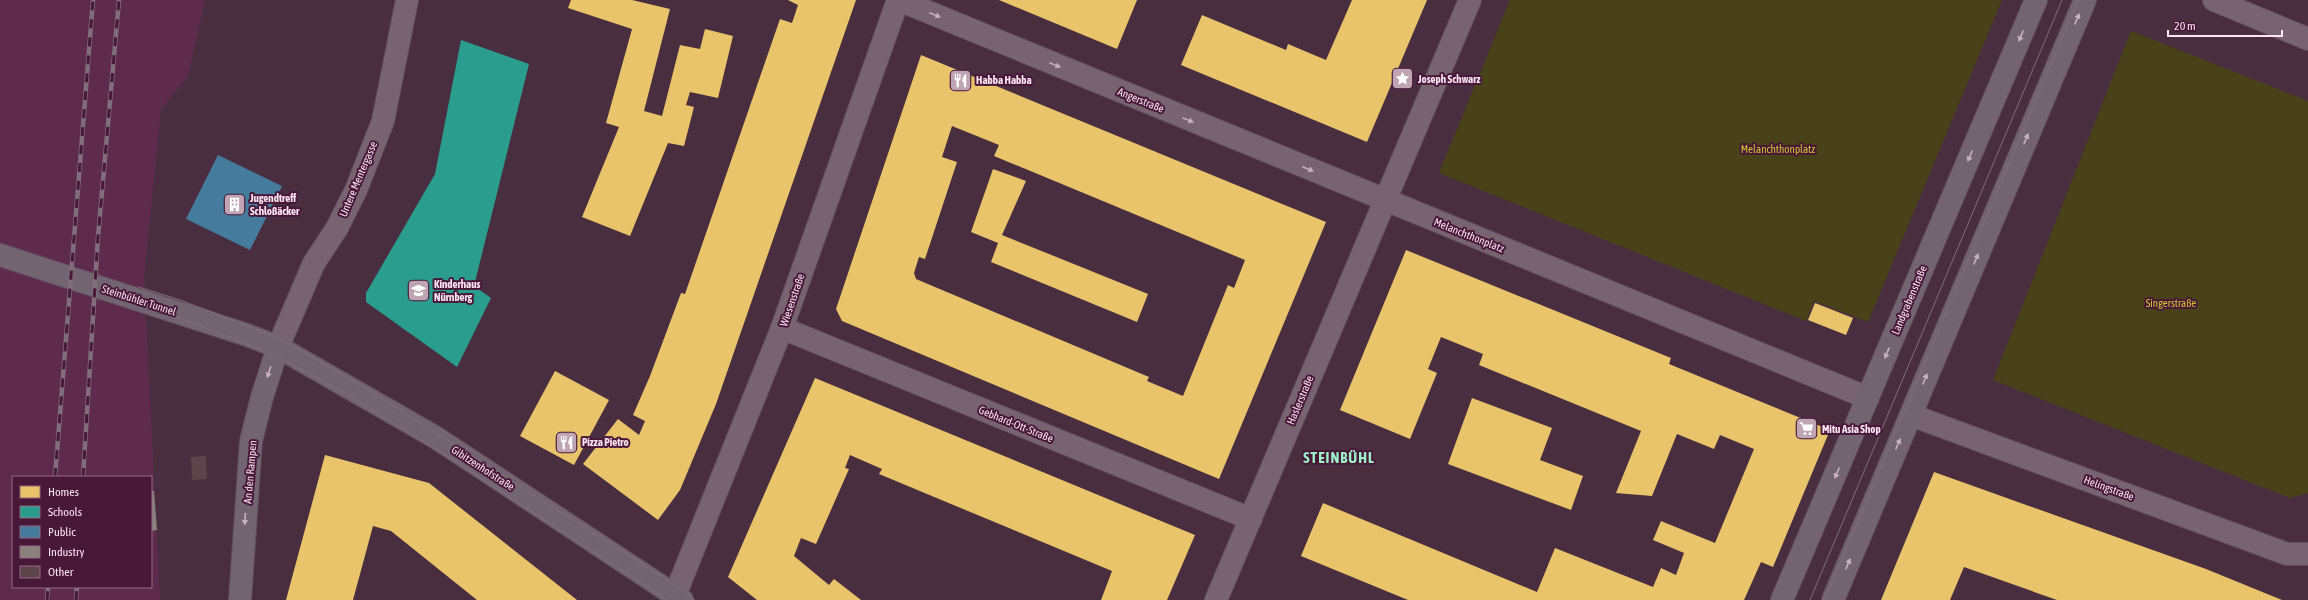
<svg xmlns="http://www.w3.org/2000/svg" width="2308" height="600" font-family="'Asap Condensed',sans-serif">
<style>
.built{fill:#5f2b4d;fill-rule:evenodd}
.green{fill:#494117}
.homes{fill:#e9c46a;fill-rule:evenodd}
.schools{fill:#2a9d8f}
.public{fill:#457b9d}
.industry{fill:#8a817c}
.building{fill:#5c454a}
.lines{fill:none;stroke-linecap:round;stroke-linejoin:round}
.street-casing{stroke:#634d5b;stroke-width:24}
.secondary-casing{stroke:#634d5b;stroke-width:24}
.street{stroke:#776470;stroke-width:22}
.secondary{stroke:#736471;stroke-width:22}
.tram{stroke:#806e7a;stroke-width:1}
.rail-casing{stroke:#806e7a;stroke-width:4.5}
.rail{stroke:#481838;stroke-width:3;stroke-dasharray:9;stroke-linecap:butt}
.oneway{fill:#c8b1be}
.oneway2{fill:#c6b1be}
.labels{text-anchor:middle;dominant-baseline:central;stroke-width:4;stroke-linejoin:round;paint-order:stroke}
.poi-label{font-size:11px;font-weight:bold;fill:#fee4f2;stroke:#481838;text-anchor:start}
.street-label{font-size:11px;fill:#fee4f2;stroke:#481838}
.park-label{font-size:11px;fill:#d4c432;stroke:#481838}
.district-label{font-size:15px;font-weight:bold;letter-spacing:1px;fill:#9bf0c8;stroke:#481838}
</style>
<rect width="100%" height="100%" fill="#492e40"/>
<path class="built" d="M0 0H205L188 76 161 109 144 276 160 600H0ZM13 477H151V587H13Z"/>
<g class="green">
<polygon points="1510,0 2002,0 1868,322 1814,301 1806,321 1439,173"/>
<polygon points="2131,31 2308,101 2308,493 2290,498 1993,380"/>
</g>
<g class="homes">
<polygon points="571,0 632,0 670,9 644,111 662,116 680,45 700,49 705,29 733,36 718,98 690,92 686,105 694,107 684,146 668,143 630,236 582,217 619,127 606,123 632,29 568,8"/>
<polygon points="788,0 856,0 716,404 680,490 658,520 583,464 618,419 639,435 645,421 633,415 650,376 681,293 685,294 780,19 792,23 798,5"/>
<polygon points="999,0 1137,0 1117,49"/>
<polygon points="1352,0 1427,0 1367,142 1181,65 1202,15 1286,50 1288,44 1326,60"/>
<path d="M921 55 1326 222 1219 479 842 321 836 309ZM952 126 999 145 994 156 1245 260 1234 288 1228 285 1183 396 1147 381 1149 377 916 279 914 273 919 257 925 259 957 162 942 157Z"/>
<polygon points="993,169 1026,181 1002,235 1148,294 1137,322 991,262 998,243 971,232"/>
<polygon points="1406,250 1671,358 1669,364 1830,430 1773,567 1761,562 1744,600 1408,600 1301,556 1323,503 1537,592 1555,548 1653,587 1661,568 1676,575 1684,553 1653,540 1661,521 1715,543 1754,449 1720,435 1714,449 1677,434 1652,496 1616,493 1641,431 1479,365 1483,354 1441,337 1428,369 1437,373 1410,439 1340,410"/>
<polygon points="1815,303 1853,318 1846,335 1808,320"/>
<polygon points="555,371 609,400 574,465 520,436"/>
<polygon points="815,378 1195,535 1167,600 1101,600 1112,571 879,474 882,469 850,455 845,468 849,469 816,544 801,538 794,556 829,585 834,579 861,600 757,600 728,577"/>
<polygon points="1472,398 1552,428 1540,460 1583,476 1571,510 1448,464"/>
<polygon points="325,455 429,483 577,600 477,600 391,531 373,526 353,600 286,600"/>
<polygon points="1934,472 2206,569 2282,600 2057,600 1964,567 1950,600 1881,600"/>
</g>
<polygon class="schools" points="461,40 529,64 474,286 491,298 457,367 366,302 366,293 435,174"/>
<polygon class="public" points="218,155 282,186 250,250 186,219"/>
<polygon class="industry" points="151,491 154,491 157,530 151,531"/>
<polygon class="building" points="206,456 207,479 192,480 191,457"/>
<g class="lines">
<defs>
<g id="street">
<polyline points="899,0 1868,398"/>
<polyline points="2214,0 2308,39"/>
<polyline points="782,328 1251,519"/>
<polyline points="278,347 314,263 337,228 356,190 383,121 407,0"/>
<polyline points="1911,415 2287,554 2308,554"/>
<polyline points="675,595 782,328 898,0"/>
<polyline points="1216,600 1470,0"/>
</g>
<g id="secondary">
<polyline points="0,255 247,335 278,347 435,437 682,600"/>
<polyline points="240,600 251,441 262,397 278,347"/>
<polyline points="1782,600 2036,0"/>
<polyline points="1833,600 2085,0"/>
</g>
</defs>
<use href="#street" class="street-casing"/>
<use href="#secondary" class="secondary-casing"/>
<use href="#street" class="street"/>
<use href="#secondary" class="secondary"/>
<g class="tram">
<polyline points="139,287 180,300 281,339 370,391 678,587 695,600"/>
<polyline points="138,302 275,355 350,396 464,467 667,600"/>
<polyline points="1810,600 2062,0"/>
<polyline points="1825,600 2078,0"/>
</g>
<defs>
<g id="rail">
<polyline points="55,477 93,0"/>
<polyline points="83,477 98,237 119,0"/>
<polyline points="47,600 48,587"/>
<polyline points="76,600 77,587"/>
</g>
</defs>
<use href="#rail" class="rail-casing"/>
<use href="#rail" class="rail"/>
</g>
<defs><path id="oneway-solid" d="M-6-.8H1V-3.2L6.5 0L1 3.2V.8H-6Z"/></defs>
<g class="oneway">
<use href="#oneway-solid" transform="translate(935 15) rotate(22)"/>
<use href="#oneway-solid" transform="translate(1055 65) rotate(22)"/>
<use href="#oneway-solid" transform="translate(1188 120) rotate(22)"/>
<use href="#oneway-solid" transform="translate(1308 169) rotate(22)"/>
</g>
<g class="oneway2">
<use href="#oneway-solid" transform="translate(2077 19) rotate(-67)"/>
<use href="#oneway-solid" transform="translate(2021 36) rotate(113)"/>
<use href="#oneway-solid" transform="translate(2026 139) rotate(-67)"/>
<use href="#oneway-solid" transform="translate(1970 156) rotate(113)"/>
<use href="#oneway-solid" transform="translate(1976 259) rotate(-67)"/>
<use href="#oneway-solid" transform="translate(1887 353) rotate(113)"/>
<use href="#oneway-solid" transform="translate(269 372) rotate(108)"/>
<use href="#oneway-solid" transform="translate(1925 379) rotate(-68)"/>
<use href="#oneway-solid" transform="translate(1898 444) rotate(-67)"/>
<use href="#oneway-solid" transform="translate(1837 473) rotate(113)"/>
<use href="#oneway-solid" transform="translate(245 519) rotate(94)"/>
<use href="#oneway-solid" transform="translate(1848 564) rotate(-67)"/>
</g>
<defs>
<symbol id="sight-square" viewBox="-11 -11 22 22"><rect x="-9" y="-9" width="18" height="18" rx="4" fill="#bfa4b4" stroke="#481838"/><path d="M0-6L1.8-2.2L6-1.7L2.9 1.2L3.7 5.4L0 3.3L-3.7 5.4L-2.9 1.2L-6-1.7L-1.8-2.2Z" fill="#fff"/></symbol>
<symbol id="restaurant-square" viewBox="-11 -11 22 22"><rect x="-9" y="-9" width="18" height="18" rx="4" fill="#bfa4b4" stroke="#481838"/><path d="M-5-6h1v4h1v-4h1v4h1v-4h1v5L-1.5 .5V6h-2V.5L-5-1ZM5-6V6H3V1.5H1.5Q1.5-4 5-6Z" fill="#fff"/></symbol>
<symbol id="building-square" viewBox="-11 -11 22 22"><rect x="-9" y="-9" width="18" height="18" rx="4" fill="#bfa4b4" stroke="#481838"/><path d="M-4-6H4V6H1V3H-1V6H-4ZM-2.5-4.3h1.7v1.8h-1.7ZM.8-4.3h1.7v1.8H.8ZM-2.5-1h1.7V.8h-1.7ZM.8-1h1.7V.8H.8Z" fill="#fff"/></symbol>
<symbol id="school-square" viewBox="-11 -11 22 22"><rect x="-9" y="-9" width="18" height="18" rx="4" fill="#bfa4b4" stroke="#481838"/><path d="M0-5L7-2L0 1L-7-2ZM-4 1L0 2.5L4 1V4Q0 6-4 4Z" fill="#fff"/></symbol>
<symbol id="supermarket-square" viewBox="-11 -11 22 22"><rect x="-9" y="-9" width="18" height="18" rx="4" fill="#bfa4b4" stroke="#481838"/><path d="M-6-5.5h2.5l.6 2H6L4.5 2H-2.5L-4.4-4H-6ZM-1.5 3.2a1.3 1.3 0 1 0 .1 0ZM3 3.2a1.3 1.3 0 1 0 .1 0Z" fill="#fff"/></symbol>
</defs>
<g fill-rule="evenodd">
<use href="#sight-square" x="1390" y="66" width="25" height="25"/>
<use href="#restaurant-square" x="948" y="68" width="25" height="25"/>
<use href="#building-square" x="222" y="192" width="25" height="25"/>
<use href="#school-square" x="406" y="278" width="25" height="25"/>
<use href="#supermarket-square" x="1794" y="416" width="25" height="25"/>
<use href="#restaurant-square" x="554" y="430" width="25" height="25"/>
</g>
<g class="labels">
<g class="poi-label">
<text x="1418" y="79">Joseph Schwarz</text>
<text x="976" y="80">Habba Habba</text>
<text x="250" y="198">Jugendtreff<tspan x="250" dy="13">Schloßäcker</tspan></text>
<text x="434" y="284">Kinderhaus<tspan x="434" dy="13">Nürnberg</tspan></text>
<text x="1822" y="429">Mitu Asia Shop</text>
<text x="582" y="442">Pizza Pietro</text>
</g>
<g class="street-label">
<text transform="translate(1141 100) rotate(22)">Angerstraße</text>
<text transform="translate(358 179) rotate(-67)">Untere Mentergasse</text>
<text transform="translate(1469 235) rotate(22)">Melanchthonplatz</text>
<text transform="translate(139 300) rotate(18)">Steinbühler Tunnel</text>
<text transform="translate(792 300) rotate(-71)">Wiesenstraße</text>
<text transform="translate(1909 300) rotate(-67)">Landgrabenstraße</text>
<text transform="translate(1300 400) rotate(-67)">Haslerstraße</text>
<text transform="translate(1016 424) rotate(22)">Gebhard-Ott-Straße</text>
<text transform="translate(483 468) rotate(33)">Gibitzenhofstraße</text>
<text transform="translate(250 472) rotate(-85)">An den Rampen</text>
<text transform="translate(2109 488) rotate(20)">Helingstraße</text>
</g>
<g class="park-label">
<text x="1778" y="149">Melanchthonplatz</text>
<text x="2171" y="303">Singerstraße</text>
</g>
<g class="district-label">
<text x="1339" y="457">STEINBÜHL</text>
</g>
</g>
<rect x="12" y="476" width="140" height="112" fill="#481838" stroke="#916a82"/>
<rect x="20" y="486" width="20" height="12" fill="#e9c46a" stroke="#916a82"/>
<text x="48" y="496" font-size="12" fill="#fee4f2">Homes</text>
<rect x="20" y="506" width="20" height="12" fill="#2a9d8f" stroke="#916a82"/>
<text x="48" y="516" font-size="12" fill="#fee4f2">Schools</text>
<rect x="20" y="526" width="20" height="12" fill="#457b9d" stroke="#916a82"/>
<text x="48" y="536" font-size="12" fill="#fee4f2">Public</text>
<rect x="20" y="546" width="20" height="12" fill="#8a817c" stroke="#916a82"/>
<text x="48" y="556" font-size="12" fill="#fee4f2">Industry</text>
<rect x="20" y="566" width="20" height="12" fill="#5c454a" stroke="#916a82"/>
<text x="48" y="576" font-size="12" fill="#fee4f2">Other</text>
<path d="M2168 30v6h114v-6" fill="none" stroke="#fee4f2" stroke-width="2"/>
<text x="2174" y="30" font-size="12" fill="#fee4f2" stroke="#481838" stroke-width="3" paint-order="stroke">20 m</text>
</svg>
